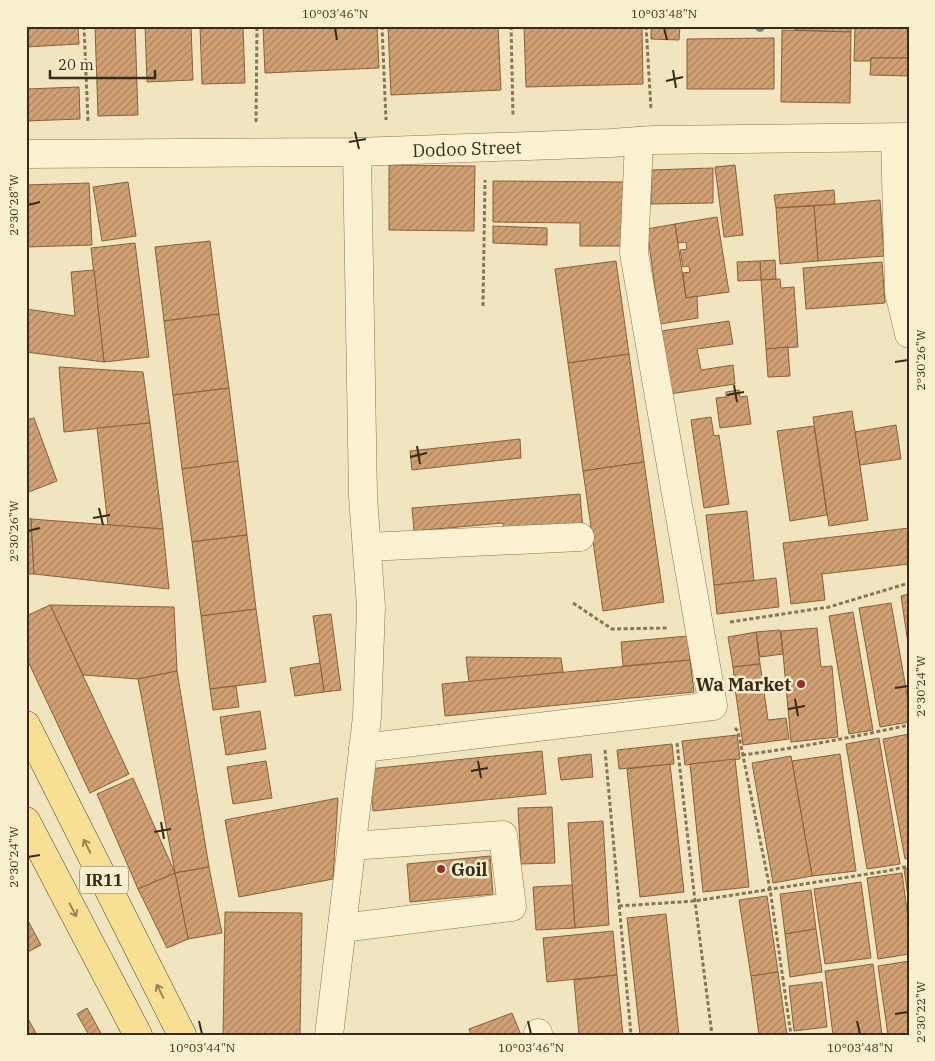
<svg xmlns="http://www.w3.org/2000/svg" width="935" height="1061" font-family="'IBM Plex Serif',serif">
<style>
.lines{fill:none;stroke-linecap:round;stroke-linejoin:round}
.stream{stroke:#699089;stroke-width:10}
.building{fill:url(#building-hatch);stroke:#8a603a}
.minor-casing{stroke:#8a7556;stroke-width:29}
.major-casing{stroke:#57432b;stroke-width:29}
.path{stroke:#8a7556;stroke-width:3;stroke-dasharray:4 2.5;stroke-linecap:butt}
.minor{stroke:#fbf2d2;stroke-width:28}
.major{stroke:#f7df93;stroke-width:28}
.oneway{stroke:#988557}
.ticks{fill:none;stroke:#382b1b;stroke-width:2}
.poi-dot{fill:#9c2b22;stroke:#f7efce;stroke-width:2}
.labels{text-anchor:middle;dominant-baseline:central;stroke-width:5;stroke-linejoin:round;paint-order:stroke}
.shield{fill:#f7efce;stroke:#716651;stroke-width:1}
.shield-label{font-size:16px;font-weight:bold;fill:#382b1b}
.street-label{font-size:18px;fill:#382b1b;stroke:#f7efce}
.poi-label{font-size:18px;font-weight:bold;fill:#382b1b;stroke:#f7efce;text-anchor:end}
.neatline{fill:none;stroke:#382b1b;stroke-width:2}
.ticks-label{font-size:12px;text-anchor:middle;fill:#382b1b}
</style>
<defs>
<pattern id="building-hatch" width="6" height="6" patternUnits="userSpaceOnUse" patternTransform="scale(1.25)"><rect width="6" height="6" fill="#d1a072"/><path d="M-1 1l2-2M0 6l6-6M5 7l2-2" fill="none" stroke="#ab835d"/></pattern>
</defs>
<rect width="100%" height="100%" fill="#f0e5be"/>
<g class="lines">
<polyline class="stream" points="760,27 761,26"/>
</g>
<g class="building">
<polygon points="26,26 78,26 79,44 26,47"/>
<polygon points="95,26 135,26 138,115 98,116"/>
<polygon points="145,26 191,26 193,80 147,82"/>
<polygon points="200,26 243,26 245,83 202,84"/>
<polygon points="263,26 316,26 316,27 377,26 379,68 265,73"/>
<polygon points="388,26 498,26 501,90 391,95"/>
<polygon points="524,26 642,26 643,84 526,87"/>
<polygon points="651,26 680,26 679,40 651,39"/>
<polygon points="795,26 851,26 851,32 795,30"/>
<polygon points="855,26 909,26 909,58 871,58 871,61 854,61"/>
<polygon points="782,30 851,32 850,103 781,102"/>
<polygon points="774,38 774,89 687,89 687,39"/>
<polygon points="871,58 909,58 909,76 870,75"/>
<polygon points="79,87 80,119 26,121 26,89"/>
<polygon points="389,165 475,166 474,231 389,230"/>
<polygon points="735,165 743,235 724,237 715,167"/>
<polygon points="713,168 713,203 651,204 651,170"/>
<polygon points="493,181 628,182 628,210 622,210 622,219 628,246 580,246 580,223 493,222"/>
<polygon points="128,182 136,236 102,241 93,187"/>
<polygon points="89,183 92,245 26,247 26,185"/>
<polygon points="834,190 835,204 776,208 774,195"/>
<polygon points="880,200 884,256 818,261 814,206"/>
<polygon points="814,206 818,261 780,264 776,208"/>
<polygon points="717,217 729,292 686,298 683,273 690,272 689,266 683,267 680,250 687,249 686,242 678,243 675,224"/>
<polygon points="675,224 686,298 697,296 698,318 660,324 647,229"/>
<polygon points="493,226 547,228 547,245 493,243"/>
<polygon points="210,241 219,314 164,321 155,247"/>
<polygon points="135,243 149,357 104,362 91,248"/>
<polygon points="775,260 776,279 761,280 760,261"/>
<polygon points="616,261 629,354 568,363 555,269"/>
<polygon points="760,261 761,280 738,281 737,262"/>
<polygon points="882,262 885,303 806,309 803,268"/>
<polygon points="94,270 104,362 26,352 26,309 75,316 71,272"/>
<polygon points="780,279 781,288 794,287 798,347 766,349 761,280"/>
<polygon points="219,314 229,388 173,395 164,321"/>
<polygon points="729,321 733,344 697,349 701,370 733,365 735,384 670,394 661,331"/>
<polygon points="788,347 790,376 768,377 766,349"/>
<polygon points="629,354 644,462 583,471 568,363"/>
<polygon points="59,367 143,372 150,423 64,432"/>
<polygon points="229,388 238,461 182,469 173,395"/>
<polygon points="739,390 740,397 747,396 751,424 720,428 716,398 726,397 726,392"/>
<polygon points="852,411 868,520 829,526 813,417"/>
<polygon points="711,417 714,436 719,435 729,504 704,508 691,420"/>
<polygon points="34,418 57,481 26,493 26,420"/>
<polygon points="150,423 163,529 108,525 97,428"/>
<polygon points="896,425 901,459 860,465 855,432"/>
<polygon points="814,426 827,515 790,521 777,431"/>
<polygon points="520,439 521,458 412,470 410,451"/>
<polygon points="238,461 247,535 192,542 182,469"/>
<polygon points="644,462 664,602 603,611 583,471"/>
<polygon points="580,494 583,530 504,537 503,523 414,531 412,508"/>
<polygon points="747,511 754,581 714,585 706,515"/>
<polygon points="26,517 31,519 34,574 26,574"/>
<polygon points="31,519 163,529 169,589 34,574"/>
<polygon points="909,528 909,564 822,574 825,600 791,604 783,543"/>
<polygon points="247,535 256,609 201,616 192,542"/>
<polygon points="776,578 779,607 717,614 714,585"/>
<polygon points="909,594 909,650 901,596"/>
<polygon points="891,603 909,706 909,722 880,727 859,608"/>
<polygon points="50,605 174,607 177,671 138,679 83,675"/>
<polygon points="50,605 129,774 90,793 26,657 26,616"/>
<polygon points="256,609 266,682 210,689 201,616"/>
<polygon points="853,612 873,730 849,734 829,616"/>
<polygon points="331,614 341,690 324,692 313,616"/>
<polygon points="817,628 821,667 832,666 838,737 791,742 781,631"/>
<polygon points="780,630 783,654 760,657 756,632"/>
<polygon points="756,632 760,664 733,667 728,637"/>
<polygon points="688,636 690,660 623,666 621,642"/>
<polygon points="466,657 561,658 563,672 469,682"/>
<polygon points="690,660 694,692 445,716 442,684"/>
<polygon points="320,663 324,692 295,696 290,668"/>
<polygon points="760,664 763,684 735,688 733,667"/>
<polygon points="177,671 209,867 175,873 138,679"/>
<polygon points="763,684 768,720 786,718 789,739 743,745 735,688"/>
<polygon points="236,686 239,707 213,710 210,689"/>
<polygon points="260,711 266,749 226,755 220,717"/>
<polygon points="909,734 909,858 905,859 883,739"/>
<polygon points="737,735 740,759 685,765 682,741"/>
<polygon points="879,738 900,864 867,869 846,744"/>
<polygon points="672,744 674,764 619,769 617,750"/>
<polygon points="542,751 546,794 373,811 369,769"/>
<polygon points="591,754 593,777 561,780 558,758"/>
<polygon points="840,754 856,871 812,876 792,761"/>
<polygon points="791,756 812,876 773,883 752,763"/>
<polygon points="735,759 749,887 703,892 690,764"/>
<polygon points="266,761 272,798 233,804 227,767"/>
<polygon points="670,764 684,892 640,897 627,769"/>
<polygon points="133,778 175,873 138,889 97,794"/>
<polygon points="338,798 333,879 239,897 225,820"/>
<polygon points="552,807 555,863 521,864 518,808"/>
<polygon points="603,821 609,925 575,928 568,823"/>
<polygon points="490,856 493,894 410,902 407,864"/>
<polygon points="209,867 222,933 188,939 175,873"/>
<polygon points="909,868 909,904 904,869"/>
<polygon points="175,873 188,939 167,948 138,889"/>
<polygon points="902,873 909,925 909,954 878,959 867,878"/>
<polygon points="861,882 871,958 825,964 814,889"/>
<polygon points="572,885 575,928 536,930 533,887"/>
<polygon points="811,890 816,929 785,934 780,894"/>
<polygon points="767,896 778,972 751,976 739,900"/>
<polygon points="225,912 302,913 300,1035 223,1035"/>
<polygon points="666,914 679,1035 640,1035 627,918"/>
<polygon points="26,917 41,945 26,953"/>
<polygon points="816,929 822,972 790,977 785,934"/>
<polygon points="613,931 617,975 547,982 543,938"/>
<polygon points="909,961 909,1035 888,1035 878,966"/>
<polygon points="873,964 882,1035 833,1035 825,971"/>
<polygon points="778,972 787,1035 759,1035 751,976"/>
<polygon points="617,975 623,1035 579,1035 574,980"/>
<polygon points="822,982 827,1027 794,1031 789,986"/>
<polygon points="87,1008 102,1035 89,1035 77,1014"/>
<polygon points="512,1013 521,1035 471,1035 469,1029"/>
<polygon points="26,1015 37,1035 26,1035"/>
</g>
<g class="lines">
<defs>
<g id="minor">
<polyline points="895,138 899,292 909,334"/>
<path id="s1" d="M26 154 357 152 611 143 653 140 909 137"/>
<polyline points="367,547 580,537"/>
<polyline points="363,748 713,706 634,253 639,141"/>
<polyline points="342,928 512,907 503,835 352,846"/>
<polyline points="538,1033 538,1035"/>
<polyline points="329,1035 367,717 371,607 363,496 357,152"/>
</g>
<g id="major">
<polyline points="26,725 182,1035"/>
<polyline points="26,821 138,1035"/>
</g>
</defs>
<use href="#minor" class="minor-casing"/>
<use href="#major" class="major-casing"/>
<g class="path">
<polyline points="84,26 88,121"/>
<polyline points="382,26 386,120"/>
<polyline points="511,26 513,116"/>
<polyline points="646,26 651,109"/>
<polyline points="256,122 257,26"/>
<polyline points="483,306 485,180"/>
<polyline points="573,603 612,629 667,628"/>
<polyline points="730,622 829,607 909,583"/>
<polyline points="735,728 738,731 770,889 791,1035"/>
<polyline points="677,743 695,901 712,1035"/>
<polyline points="605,750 631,1035"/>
<path d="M742 755C798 748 853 737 909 725"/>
<polyline points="619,906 695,901 887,871 909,866"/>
</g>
<use href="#minor" class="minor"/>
<use href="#major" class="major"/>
</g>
<defs><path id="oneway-shaft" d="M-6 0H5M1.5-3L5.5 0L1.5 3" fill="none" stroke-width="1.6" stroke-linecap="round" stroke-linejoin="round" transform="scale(1.25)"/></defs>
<g class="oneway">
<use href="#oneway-shaft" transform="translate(87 846) rotate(-117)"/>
<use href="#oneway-shaft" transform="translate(73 910) rotate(62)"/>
<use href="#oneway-shaft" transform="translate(160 991) rotate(-117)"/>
</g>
<path class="ticks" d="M335 28 337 40M664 28 667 40M673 70 676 88M666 81 683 77M355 132 359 149M349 142 366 139M28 205 40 202M895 362 908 360M734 385 737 402M727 395 744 392M417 446 420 464M410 457 427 453M99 508 103 525M93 518 110 515M28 531 40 528M895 688 908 686M795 699 798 716M788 709 805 706M478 761 481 778M471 771 488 768M161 822 164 839M154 832 171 829M28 857 40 855M895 1014 908 1012M199 1021 202 1034M528 1021 531 1034M857 1021 860 1034"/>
<g class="poi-dot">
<circle cx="801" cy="684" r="5"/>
<circle cx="441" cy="869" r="5"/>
</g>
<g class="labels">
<rect class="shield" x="80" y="866.5" width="48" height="27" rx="4"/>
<g class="shield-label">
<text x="104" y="880">IR11</text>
</g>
<g class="street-label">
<text stroke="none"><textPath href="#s1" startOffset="441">Dodoo Street</textPath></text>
</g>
<g class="poi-label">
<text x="791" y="684">Wa Market</text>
<text x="451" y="869" text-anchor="start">Goil</text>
</g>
</g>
<rect width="935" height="1061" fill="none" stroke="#f7efce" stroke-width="55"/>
<path d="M50 70v8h105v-8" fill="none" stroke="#382b1b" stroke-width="2.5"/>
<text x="58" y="70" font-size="15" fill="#382b1b" stroke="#f7efce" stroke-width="4" paint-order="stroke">20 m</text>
<rect x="28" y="28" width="880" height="1006" class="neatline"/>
<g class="ticks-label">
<text x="335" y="18">10°03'46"N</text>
<text x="664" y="18">10°03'48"N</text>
<text transform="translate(14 205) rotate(-90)" y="4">2°30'28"W</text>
<text transform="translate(921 360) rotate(-90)" y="4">2°30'26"W</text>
<text transform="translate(14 531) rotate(-90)" y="4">2°30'26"W</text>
<text transform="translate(921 686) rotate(-90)" y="4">2°30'24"W</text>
<text transform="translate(14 857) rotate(-90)" y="4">2°30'24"W</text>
<text transform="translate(921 1012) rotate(-90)" y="4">2°30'22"W</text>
<text x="202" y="1052">10°03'44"N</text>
<text x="531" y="1052">10°03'46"N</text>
<text x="860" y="1052">10°03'48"N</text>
</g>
</svg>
